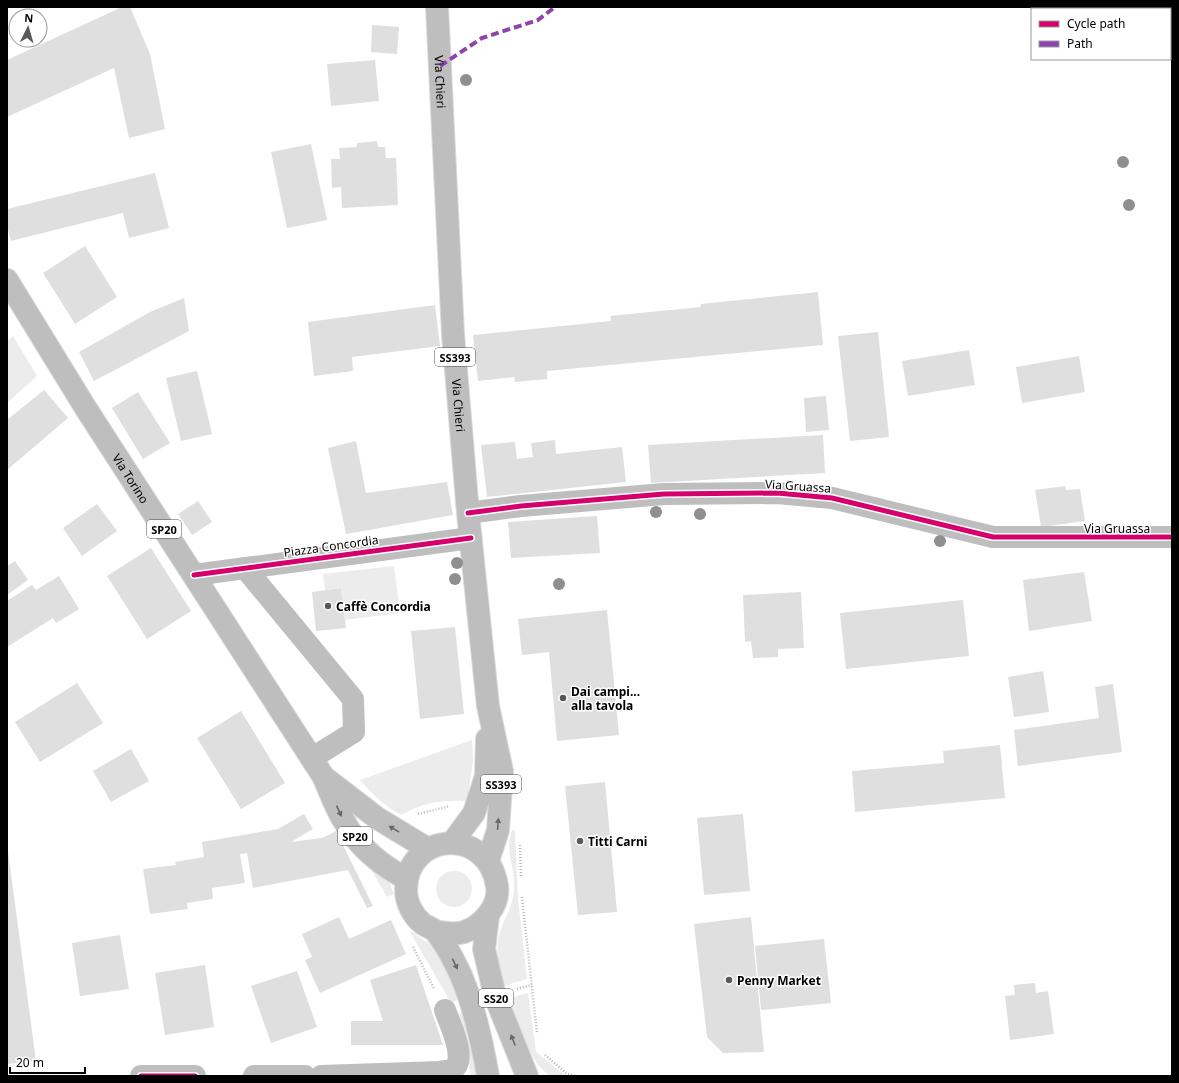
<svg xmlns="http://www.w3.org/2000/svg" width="1179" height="1083" font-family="'Noto Sans',sans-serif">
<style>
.green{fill:#ececec}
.building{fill:#dfdfdf}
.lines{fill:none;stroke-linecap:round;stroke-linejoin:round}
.major-casing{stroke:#dbdbdb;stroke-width:24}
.path{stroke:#b9b9b9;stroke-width:2.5;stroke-dasharray:1 2;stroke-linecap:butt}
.minor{stroke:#bebebe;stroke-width:22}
.major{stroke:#bebebe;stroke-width:22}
.quiet{stroke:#8e44ad;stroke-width:4;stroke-dasharray:8 4;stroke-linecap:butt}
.cycleway-casing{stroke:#fff;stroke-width:8}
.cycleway{stroke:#d6006c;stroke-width:5}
.tree{fill:#8f8f8f}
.oneway{fill:#686868}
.poi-dot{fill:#595959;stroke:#fff;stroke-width:1.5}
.labels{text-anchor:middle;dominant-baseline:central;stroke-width:3;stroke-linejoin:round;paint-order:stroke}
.shield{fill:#fff;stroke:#4c4c4c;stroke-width:1}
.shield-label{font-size:11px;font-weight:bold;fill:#000}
.street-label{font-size:12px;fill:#000;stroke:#fff}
.poi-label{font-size:12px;font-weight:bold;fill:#000;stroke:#fff;text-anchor:start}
</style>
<rect width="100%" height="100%" fill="#fff"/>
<g class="green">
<polygon points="13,336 37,376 7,403 7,341"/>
<polygon points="394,566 400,613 345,620 341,588 325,590 323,574"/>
<path d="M472 740 473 761 467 801C441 800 425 802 401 815 385 806 372 794 360 780Z"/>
<path d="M513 829 515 831 518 899 527 979 504 986C500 970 494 949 500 932 507 911 515 905 514 880 513 863 504 845 513 829Z"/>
<polygon points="375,865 388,879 394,894 387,897 371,869"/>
<circle cx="454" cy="889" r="18"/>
<polygon points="409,930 440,951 462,998 451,1003"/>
<path d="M528 993 536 1052 566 1076C562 1076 557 1077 553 1076 533 1072 514 1017 506 999Z"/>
<polygon points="466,1010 479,1076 470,1076 468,1047 459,1014"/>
</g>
<g class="building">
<polygon points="122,7 130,7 150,54 165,129 129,138 114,68 7,117 7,60"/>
<polygon points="372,25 399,27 397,54 371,52"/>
<polygon points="375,60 379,101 331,106 327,64"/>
<polygon points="377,141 378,147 385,147 386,158 396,158 398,205 342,208 341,187 332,188 331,159 340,159 339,148 357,147 357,143"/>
<polygon points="311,144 327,220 287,228 271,152"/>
<polygon points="155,173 169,228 129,238 123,213 11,241 7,226 7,209"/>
<polygon points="85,246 117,297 75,324 43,273"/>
<polygon points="818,292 823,345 547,371 547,379 515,382 514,377 478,381 473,335 611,321 610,316 701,307 701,304"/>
<polygon points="184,298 189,331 94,381 79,352 150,312"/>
<polygon points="435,305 440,346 352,357 353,371 314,376 308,322"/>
<polygon points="878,332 889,437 850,441 838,336"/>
<polygon points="969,350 975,385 908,396 902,361"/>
<polygon points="1079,356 1085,392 1022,403 1016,367"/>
<polygon points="197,371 212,434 181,441 166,378"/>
<polygon points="44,390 68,418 7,470 7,420"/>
<polygon points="138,392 170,443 143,459 112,408"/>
<polygon points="826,396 829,430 806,432 804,398"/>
<polygon points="823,435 825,473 651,483 648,445"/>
<polygon points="555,440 556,454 622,447 626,482 487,497 481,445 515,442 517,459 533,457 531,443"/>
<polygon points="356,441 366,493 447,482 453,515 346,534 328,448"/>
<polygon points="1065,486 1066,490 1080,489 1085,521 1041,527 1035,490"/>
<polygon points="198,501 212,522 192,535 178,514"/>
<polygon points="97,504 117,531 82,556 63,528"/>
<polygon points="597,516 600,553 511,558 508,522"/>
<polygon points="151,548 191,611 147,639 107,576"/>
<polygon points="15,561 28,580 7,595 7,566"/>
<polygon points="1084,572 1092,621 1029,631 1023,580"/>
<polygon points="59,576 79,609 56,623 53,618 7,647 7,601 32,585 36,590"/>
<polygon points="341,588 346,628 316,631 312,592"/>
<polygon points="801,592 804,648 778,649 778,657 753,658 751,641 745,642 743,595"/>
<polygon points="963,600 969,656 846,669 840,613"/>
<polygon points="607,610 619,735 557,741 549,652 522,655 518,619"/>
<polygon points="455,627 464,714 420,719 411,631"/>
<polygon points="1043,671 1049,712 1014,717 1008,677"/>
<polygon points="77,683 103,723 40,762 15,722"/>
<polygon points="1113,684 1122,752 1018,766 1014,730 1099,718 1095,687"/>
<polygon points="241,711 285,783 241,809 197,738"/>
<polygon points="1000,745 1005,798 855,812 852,771 944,763 943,751"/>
<polygon points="131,749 149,781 111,802 93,771"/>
<polygon points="605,782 617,912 578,915 565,786"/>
<polygon points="304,814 313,829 291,842 322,838 336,831 373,906 367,908 348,870 253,888 247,853 240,854 245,883 212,888 213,899 187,903 188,909 150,914 143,869 176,865 175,862 204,857 202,842 278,829"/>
<polygon points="743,814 750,891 704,895 697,818"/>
<polygon points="7,844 36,1061 7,1064"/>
<polygon points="339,917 349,939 391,920 406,954 320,993 305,960 312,957 302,934"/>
<polygon points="751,917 764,1052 723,1053 707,1037 694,924"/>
<polygon points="120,935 129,989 80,996 72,943"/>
<polygon points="824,939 831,1003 761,1010 755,946"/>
<polygon points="205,965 214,1027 165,1035 155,973"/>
<polygon points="416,965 443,1045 351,1045 351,1021 383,1021 370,980"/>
<polygon points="297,971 317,1027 271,1043 251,986"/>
<polygon points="1035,983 1036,993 1048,991 1054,1034 1010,1040 1005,996 1015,995 1014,985"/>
</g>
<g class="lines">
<defs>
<g id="major">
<path id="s1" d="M437 7 453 334 468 513 488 706 502 771 498 830 488 861"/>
<path id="s2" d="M7 280 85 407 323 776C330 791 335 807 344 821 357 846 382 866 407 879"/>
<polyline points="325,778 377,818 428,849"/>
<polyline points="452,843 474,813 486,776 487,739"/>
<polyline points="488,916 484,949 495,996 527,1076"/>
<path d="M435 931C445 933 455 935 464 932 482 926 500 906 497 886 488 826 407 831 406 890 406 903 413 916 423 924 427 927 433 928 436 932 443 941 450 953 455 963 471 993 482 1042 488 1076"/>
</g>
</defs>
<use href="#major" class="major-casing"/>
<g class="path">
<polyline points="418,814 450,806"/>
<polyline points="520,845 521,878"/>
<polyline points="522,897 537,1033"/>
<polyline points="413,947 434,989"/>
<polyline points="517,989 532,985"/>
<polyline points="545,1055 566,1073 576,1076"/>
</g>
<g class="minor">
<polyline points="468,513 521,506 664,494 777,493 832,498 993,537 1172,537"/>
<polyline points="245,568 353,699 354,732 312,758"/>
<polyline points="194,575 471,538"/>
<polyline points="141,1076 195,1076"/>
<polyline points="254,1076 305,1076"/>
<path d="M321 1076 440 1072C444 1071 450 1071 453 1069 468 1060 449 1022 445 1010"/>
</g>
<use href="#major" class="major"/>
<polyline class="quiet" points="440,66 482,38 538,20 555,7"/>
<defs>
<g id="cycleway">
<polyline points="468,513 521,506 664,494 777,493 832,498 993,537 1172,537"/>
<polyline points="194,575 471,538"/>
<polyline points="141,1076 195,1076"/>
</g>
</defs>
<use href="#cycleway" class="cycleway-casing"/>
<use href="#cycleway" class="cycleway"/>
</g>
<g class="tree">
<circle cx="466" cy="80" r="6"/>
<circle cx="1123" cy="162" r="6"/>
<circle cx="1129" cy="205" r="6"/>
<circle cx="656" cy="512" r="6"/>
<circle cx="700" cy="514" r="6"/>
<circle cx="940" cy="541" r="6"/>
<circle cx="457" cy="563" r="6"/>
<circle cx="455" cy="579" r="6"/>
<circle cx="559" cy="584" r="6"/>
</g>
<defs><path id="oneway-solid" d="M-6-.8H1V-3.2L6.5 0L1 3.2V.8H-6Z"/></defs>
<g class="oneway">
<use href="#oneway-solid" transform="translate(339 811) rotate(65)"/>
<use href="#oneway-solid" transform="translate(498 824) rotate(-86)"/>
<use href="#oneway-solid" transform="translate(394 829) rotate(-149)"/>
<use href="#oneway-solid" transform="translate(455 964) rotate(64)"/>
<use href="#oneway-solid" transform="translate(513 1040) rotate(-112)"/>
</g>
<g class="poi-dot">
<circle cx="328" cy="606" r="4"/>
<circle cx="563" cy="698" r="4"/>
<circle cx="580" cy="841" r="4"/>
<circle cx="729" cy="980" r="4"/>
</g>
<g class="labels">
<g class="shield">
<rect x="435" y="348" width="40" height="18" rx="3"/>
<rect x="147" y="520" width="34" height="18" rx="3"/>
<rect x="481" y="775" width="40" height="18" rx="3"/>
<rect x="338" y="827" width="34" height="18" rx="3"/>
<rect x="479" y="989" width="34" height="18" rx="3"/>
</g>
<g class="shield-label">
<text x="455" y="357">SS393</text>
<text x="164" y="529">SP20</text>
<text x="501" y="784">SS393</text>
<text x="355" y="836">SP20</text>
<text x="496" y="998">SS20</text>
</g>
<g class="street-label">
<text stroke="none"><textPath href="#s1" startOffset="75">Via Chieri</textPath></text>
<text stroke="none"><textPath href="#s1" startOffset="399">Via Chieri</textPath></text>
<text stroke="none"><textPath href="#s2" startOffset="234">Via Torino</textPath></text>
<text transform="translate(798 486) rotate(4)">Via Gruassa</text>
<text x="1117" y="528">Via Gruassa</text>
<text transform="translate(331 546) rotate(-8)">Piazza Concordia</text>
</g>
<g class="poi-label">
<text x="336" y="606">Caffè Concordia</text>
<text x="571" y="691">Dai campi...<tspan x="571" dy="14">alla tavola</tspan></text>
<text x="588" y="841">Titti Carni</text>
<text x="737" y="980">Penny Market</text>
</g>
</g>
<rect width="1179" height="1083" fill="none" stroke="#000000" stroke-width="16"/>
<rect x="1031" y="8" width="140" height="52" fill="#ffffff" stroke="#999999"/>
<rect x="1039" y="21" width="20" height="6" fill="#d6006c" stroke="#999999"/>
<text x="1067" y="28" font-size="12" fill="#000000">Cycle path</text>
<rect x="1039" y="41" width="20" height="6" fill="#8e44ad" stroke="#999999"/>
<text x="1067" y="48" font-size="12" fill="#000000">Path</text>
<g transform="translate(28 28) rotate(5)"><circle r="19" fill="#ffffff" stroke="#999999"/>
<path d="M0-3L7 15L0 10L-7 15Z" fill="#595959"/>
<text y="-6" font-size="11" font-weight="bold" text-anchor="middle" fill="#000000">N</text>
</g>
<path d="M10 1067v6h75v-6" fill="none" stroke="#000000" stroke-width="2"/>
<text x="16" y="1067" font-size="12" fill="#000000" stroke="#ffffff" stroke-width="3" paint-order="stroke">20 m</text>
</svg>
